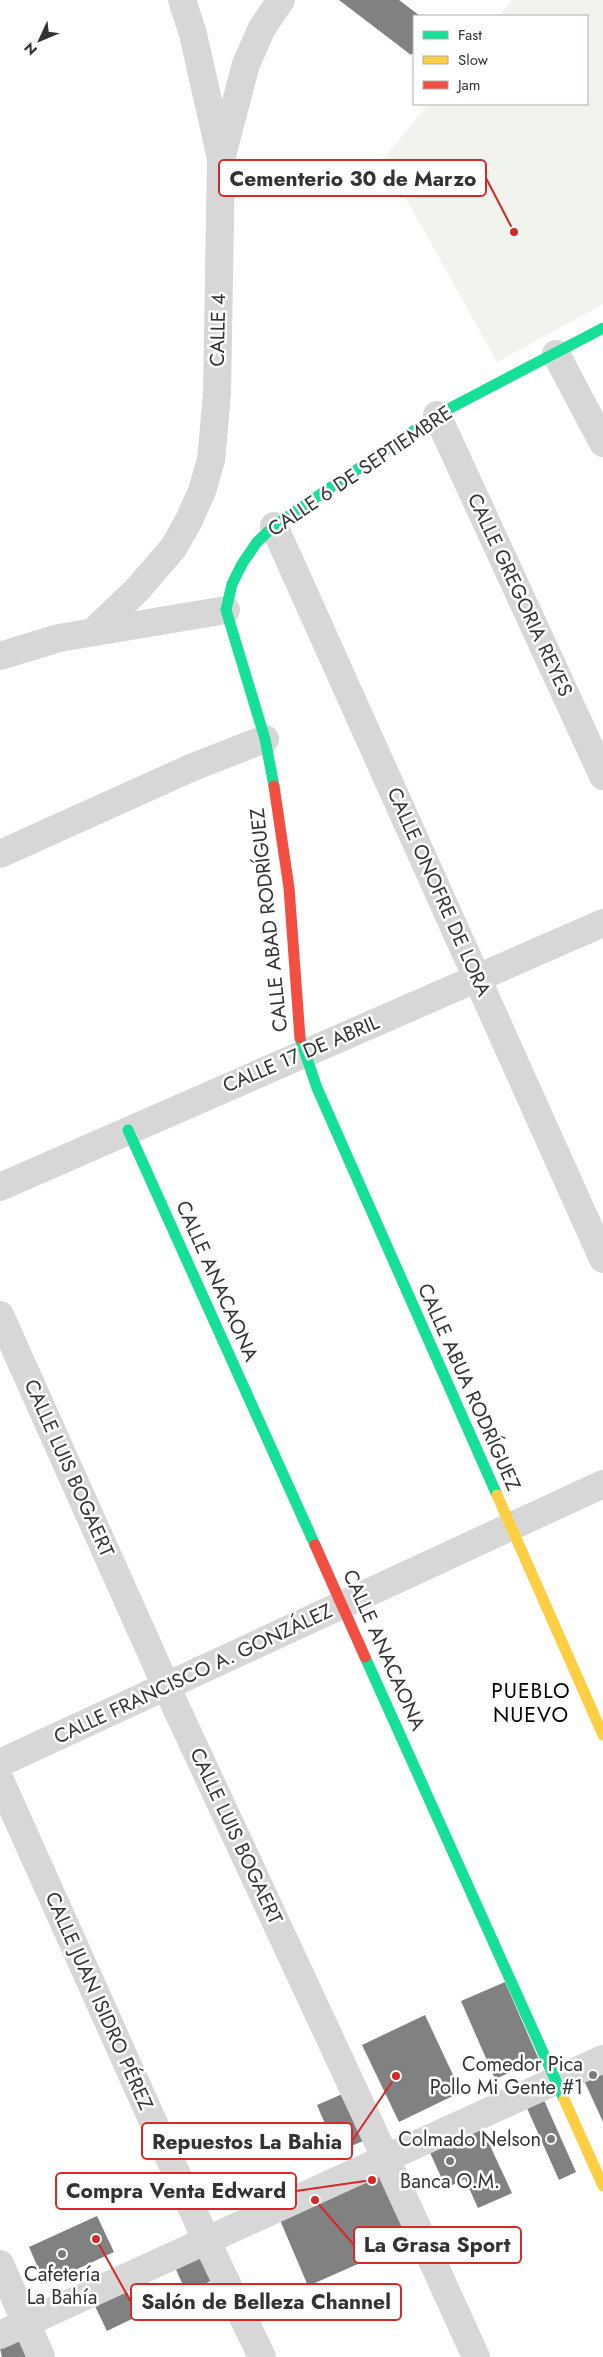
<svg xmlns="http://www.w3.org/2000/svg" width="603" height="2357" font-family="Jost,sans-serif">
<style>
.green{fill:#f0f4ed}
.building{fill:#818181}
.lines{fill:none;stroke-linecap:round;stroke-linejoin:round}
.street{stroke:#d7d7d7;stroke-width:28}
.fast{stroke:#16e098;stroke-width:11}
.slow{stroke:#ffcf43;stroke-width:11}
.jam{stroke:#f24e42;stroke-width:11}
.poi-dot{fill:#7a7a7a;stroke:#fff;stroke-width:2}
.labels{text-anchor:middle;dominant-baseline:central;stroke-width:5;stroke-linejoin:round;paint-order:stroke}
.street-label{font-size:20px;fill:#333;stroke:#fff}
.poi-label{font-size:20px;fill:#333;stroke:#fff;text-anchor:end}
.neighbourhood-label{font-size:21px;letter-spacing:1px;fill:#000;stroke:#fff}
.leader{fill:none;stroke:#d62828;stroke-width:2}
.callout-dot{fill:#d62828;stroke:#fff;stroke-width:2}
.callout{fill:#fff;stroke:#d62828;stroke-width:2}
.callout-label{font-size:21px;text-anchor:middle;font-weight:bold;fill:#333}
</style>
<rect width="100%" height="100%" fill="#fff"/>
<polygon class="green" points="512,0 603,0 603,304 497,362 384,159 428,104 587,104 587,16 499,16"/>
<g class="building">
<polygon points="339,0 399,0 420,16 414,16 414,51 411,55"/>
<polygon points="505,1982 539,2060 495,2079 461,2001"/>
<polygon points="425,2015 461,2092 399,2122 362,2045"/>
<polygon points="603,2066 603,2122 582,2076"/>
<polygon points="347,2092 368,2139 337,2152 317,2105"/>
<polygon points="543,2098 576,2172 559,2180 526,2106"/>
<polygon points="479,2122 512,2193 478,2208 465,2179 446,2188 427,2146"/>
<polygon points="369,2172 381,2177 410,2241 308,2286 280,2220"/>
<polygon points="97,2216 114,2252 45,2284 29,2247"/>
<polygon points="208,2250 220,2277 186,2292 174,2265"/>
<polygon points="124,2285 138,2316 107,2331 92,2300"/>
<polygon points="27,2335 38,2357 2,2357 0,2348"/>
</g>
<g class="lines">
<g class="street">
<polyline points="182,0 193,34 220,154"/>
<polyline points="556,354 603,443"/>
<polyline points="437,415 603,776"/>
<polyline points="274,526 603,1259"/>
<polyline points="93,632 137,590 174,547 189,520 202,491 211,460 217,394 221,159 246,64 262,28 281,0"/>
<polyline points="0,656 59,638 226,610"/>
<polyline points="0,854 193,767 265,739"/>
<polyline points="0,1187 603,923"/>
<polyline points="0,1315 166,1686 386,2159 476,2357"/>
<polyline points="0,1763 603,1484"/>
<polyline points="0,1780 207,2242 262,2357"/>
<polyline points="0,2264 41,2357"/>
<polyline points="0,2335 603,2059"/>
</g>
<g class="fast">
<polyline points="274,786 265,739 226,610 232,584 242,564 257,542 274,526 437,415 603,328"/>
<polyline points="300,1038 317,1088 497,1495"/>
<polyline points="128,1130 315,1545"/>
<polyline points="365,1657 564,2099"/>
</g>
<g class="slow">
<polyline points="497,1495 603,1735"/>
<polyline points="564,2099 603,2186"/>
</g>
<g class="jam">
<polyline points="274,786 289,888 300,1038"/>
<polyline points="315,1545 365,1657"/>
</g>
</g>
<g class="poi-dot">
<circle cx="593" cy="2075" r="5"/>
<circle cx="551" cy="2139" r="5"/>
<circle cx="450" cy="2161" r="5"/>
<circle cx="62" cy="2254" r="5"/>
</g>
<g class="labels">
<g class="street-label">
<text transform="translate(218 330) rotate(-89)">CALLE 4</text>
<text transform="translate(360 471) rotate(-34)">CALLE 6 DE SEPTIEMBRE</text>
<text transform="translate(520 595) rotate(65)">CALLE GREGORIA REYES</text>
<text transform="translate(439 892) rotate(66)">CALLE ONOFRE DE LORA</text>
<text transform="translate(269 920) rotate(-96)">CALLE ABAD RODRÍGUEZ</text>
<text transform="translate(301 1054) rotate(-23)">CALLE 17 DE ABRIL</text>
<text transform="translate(217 1281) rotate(66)">CALLE ANACAONA</text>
<text transform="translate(469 1387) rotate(66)">CALLE ABUA RODRÍGUEZ</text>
<text transform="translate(69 1468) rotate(66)">CALLE LUIS BOGAERT</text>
<text transform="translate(384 1650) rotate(66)">CALLE ANACAONA</text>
<text transform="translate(193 1674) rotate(-25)">CALLE FRANCISCO A. GONZÁLEZ</text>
<text transform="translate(236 1836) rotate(65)">CALLE LUIS BOGAERT</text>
<text transform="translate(99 2001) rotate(66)">CALLE JUAN ISIDRO PÉREZ</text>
</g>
<g class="poi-label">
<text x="583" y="2064">Comedor Pica<tspan x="583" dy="23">Pollo Mi Gente #1</tspan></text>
<text x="541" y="2139">Colmado Nelson</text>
<text x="450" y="2181" text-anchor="middle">Banca O.M.</text>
<text x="62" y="2274" text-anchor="middle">Cafetería<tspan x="62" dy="23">La Bahía</tspan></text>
</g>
<g class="neighbourhood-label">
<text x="531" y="1691">PUEBLO<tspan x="531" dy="24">NUEVO</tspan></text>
</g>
</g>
<path class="leader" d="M514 232L486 178M396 2076L352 2141M372 2180L296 2191M315 2200L354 2245M96 2239L131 2302"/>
<g class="callout-dot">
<circle cx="514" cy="232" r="5"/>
<circle cx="396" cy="2076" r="5"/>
<circle cx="372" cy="2180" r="5"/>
<circle cx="315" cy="2200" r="5"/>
<circle cx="96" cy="2239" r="5"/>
</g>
<g class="callout">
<rect x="219" y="160" width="267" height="36" rx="5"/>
<rect x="142" y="2123" width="210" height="36" rx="5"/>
<rect x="56" y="2173" width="240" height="36" rx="5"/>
<rect x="354" y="2227" width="167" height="36" rx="5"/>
<rect x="131" y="2284" width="270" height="36" rx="5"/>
</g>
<g class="callout-label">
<text x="353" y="186">Cementerio 30 de Marzo</text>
<text x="247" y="2149">Repuestos La Bahia</text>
<text x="176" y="2198">Compra Venta Edward</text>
<text x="437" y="2252">La Grasa Sport</text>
<text x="266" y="2309">Salón de Belleza Channel</text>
</g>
<rect x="413" y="15" width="175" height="90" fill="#ffffff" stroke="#adadad"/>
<rect x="423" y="31" width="25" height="8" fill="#16e098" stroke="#adadad"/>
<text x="458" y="40" font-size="15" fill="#333333">Fast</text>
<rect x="423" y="56" width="25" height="8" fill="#ffcf43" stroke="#adadad"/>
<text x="458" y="65" font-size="15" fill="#333333">Slow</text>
<rect x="423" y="81" width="25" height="8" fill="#f24e42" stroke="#adadad"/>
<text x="458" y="90" font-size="15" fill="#333333">Jam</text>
<g transform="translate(40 40) rotate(226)" stroke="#ffffff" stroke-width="4" paint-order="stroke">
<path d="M0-4L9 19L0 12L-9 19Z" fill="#333333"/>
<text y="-8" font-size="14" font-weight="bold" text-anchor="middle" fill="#333333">N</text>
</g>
</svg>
